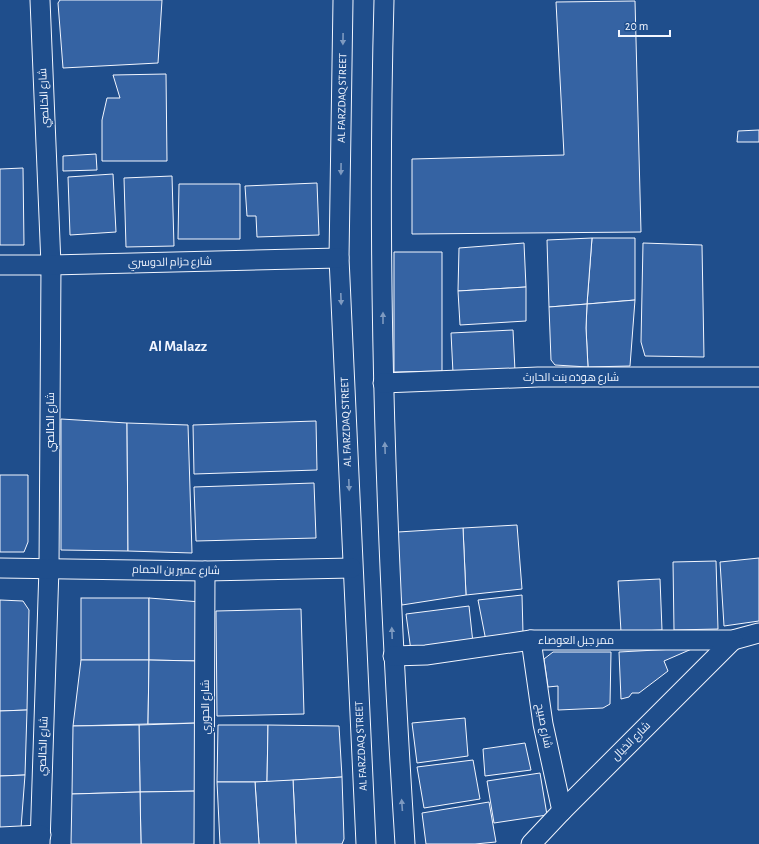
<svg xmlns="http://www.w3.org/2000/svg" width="759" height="844" font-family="'Alegreya Sans',Cairo,sans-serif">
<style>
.building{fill:#3563a3;stroke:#f2f6ff}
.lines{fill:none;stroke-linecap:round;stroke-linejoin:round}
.minor-casing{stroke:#f2f6ff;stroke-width:21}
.minor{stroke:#1f4e8c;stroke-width:19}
.oneway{fill:#7e9ac0}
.labels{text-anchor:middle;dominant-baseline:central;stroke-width:3;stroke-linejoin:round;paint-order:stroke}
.street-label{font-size:11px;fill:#f2f6ff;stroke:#1f4e8c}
.district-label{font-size:15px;font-weight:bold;fill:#f2f6ff;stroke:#1f4e8c}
</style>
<rect width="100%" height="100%" fill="#1f4e8c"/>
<g class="building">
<polygon points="60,0 162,0 158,63 63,68 58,3"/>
<polygon points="635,1 641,232 412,234 412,159 564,155 556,2"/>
<polygon points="166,74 167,161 102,161 102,120 107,98 120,98 113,75"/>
<polygon points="759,130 759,142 737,142 738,131"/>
<polygon points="96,154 97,170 63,171 63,156"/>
<polygon points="23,168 24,245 0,245 0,169"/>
<polygon points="113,174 116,232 70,235 68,177"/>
<polygon points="172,176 174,246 126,247 124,178"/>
<polygon points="317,183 319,235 257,237 256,216 247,216 245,186"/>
<polygon points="179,184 240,184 240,239 178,239"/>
<polygon points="592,238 635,238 635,300 587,304"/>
<polygon points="592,238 587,304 549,307 547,240"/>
<polygon points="524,243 526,287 458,291 459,248"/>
<polygon points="643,243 702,245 704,357 645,356 641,342"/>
<polygon points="394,252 442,252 442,371 394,372"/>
<polygon points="526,287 526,321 460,325 458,291"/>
<polygon points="635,300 630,366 588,367 586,328 587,304"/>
<polygon points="587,304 586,328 588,367 555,365 551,360 549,307"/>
<polygon points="513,330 515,371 453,373 451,333"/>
<polygon points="61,419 127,423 128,551 61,550"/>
<polygon points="316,421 317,470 194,474 193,425"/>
<polygon points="127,423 188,425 192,553 128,551"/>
<polygon points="0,475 28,475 28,542 24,552 0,552"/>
<polygon points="314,483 316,538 196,541 194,487"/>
<polygon points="517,525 522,589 466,595 463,528"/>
<polygon points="463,528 466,595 402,605 395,565 398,532"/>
<polygon points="759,558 759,621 724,626 720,562"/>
<polygon points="716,561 718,629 674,630 673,562"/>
<polygon points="660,579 662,630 621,632 618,581"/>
<polygon points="522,595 523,633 486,641 478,600"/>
<rect x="81" y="598" width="68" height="62"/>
<polygon points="149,598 201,602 198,661 149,660"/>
<polygon points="0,600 23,601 29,610 27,710 0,711"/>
<polygon points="469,606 473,643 411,651 406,614"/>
<polygon points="301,609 304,714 217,716 216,611"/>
<polygon points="694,648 664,661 668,671 639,693 632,693 629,697 621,699 619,652"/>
<polygon points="553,652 611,652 610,704 603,708 558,710 558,686 548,687 544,659"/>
<polygon points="81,660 149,660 148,724 73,726"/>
<polygon points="149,660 198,661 198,723 148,724"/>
<polygon points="27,710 25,775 0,776 0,711"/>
<polygon points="465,718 468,756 417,763 412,723"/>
<polygon points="198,723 200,791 140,792 139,725"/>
<polygon points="139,725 140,792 72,794 73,726"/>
<polygon points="218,725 268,725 267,782 217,782"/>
<polygon points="268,725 339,726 342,777 267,782"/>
<polygon points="525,743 531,770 485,776 483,749"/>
<polygon points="473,760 480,799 424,808 417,767"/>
<polygon points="540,773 547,815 494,823 487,781"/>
<polygon points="25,775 21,828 0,830 0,776"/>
<polygon points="342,777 344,839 342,844 296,844 293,780"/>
<polygon points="293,780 296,844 259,844 255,782"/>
<polygon points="217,782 255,782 259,844 220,844"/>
<polygon points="200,791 201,844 141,844 140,792"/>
<polygon points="140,792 141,844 71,844 72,794"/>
<polygon points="489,802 496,842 475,844 426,844 422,813"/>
</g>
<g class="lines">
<defs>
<g id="minor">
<polyline points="40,0 51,265 49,568 40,844"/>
<polyline points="343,0 339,258 366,844"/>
<path d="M384 0C376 281 387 563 405 844"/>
<polyline points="0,265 51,265 339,258"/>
<polyline points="383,383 538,377 759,377"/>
<polyline points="0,568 205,571 352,568"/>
<polyline points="531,640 543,724 562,811"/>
<polyline points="393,656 426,655 531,640 733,640 759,633"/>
<polyline points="0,837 41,835"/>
<polyline points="204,844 205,571"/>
<polyline points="531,844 562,811 733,640"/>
</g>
</defs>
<use href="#minor" class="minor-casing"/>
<use href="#minor" class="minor"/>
</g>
<defs><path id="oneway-solid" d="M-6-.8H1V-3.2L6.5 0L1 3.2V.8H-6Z"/></defs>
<g class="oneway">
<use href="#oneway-solid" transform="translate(343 39) rotate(91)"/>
<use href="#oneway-solid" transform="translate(341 169) rotate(91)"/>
<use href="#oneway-solid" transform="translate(341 299) rotate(88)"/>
<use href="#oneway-solid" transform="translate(383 318) rotate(-90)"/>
<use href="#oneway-solid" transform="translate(385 448) rotate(-92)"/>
<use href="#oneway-solid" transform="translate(349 485) rotate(88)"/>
<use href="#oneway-solid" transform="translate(392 633) rotate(-92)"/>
<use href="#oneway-solid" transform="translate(402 805) rotate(-94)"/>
</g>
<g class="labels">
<g class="street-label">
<text transform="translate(44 98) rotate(-93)">شارع الخالصي</text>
<text transform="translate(342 98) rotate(-89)">AL FARZDAQ STREET</text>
<text transform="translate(170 262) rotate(-1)">شارع حزام الدوسري</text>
<text x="571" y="377">شارع هوذه بنت الحارث</text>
<text transform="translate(50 422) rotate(-90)">شارع الخالصي</text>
<text transform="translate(346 422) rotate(-92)">AL FARZDAQ STREET</text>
<text transform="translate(176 570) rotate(1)">شارع عمير بن الحمام</text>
<text x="576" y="640">ممر جبل العوصاء</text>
<text transform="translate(205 707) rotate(-90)">شارع الحوري</text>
<text transform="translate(544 726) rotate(79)">شارع صبيح</text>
<text transform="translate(631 741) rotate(-45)">شارع الخيال</text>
<text transform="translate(43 746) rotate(-88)">شارع الخالصي</text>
<text transform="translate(361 746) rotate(-93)">AL FARZDAQ STREET</text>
</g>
<g class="district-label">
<text x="178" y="346">Al Malazz</text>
</g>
</g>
<path d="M619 30v6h51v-6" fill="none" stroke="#f2f6ff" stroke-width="2"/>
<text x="625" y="30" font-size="12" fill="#f2f6ff" stroke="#1f4e8c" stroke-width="3" paint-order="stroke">20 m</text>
</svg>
